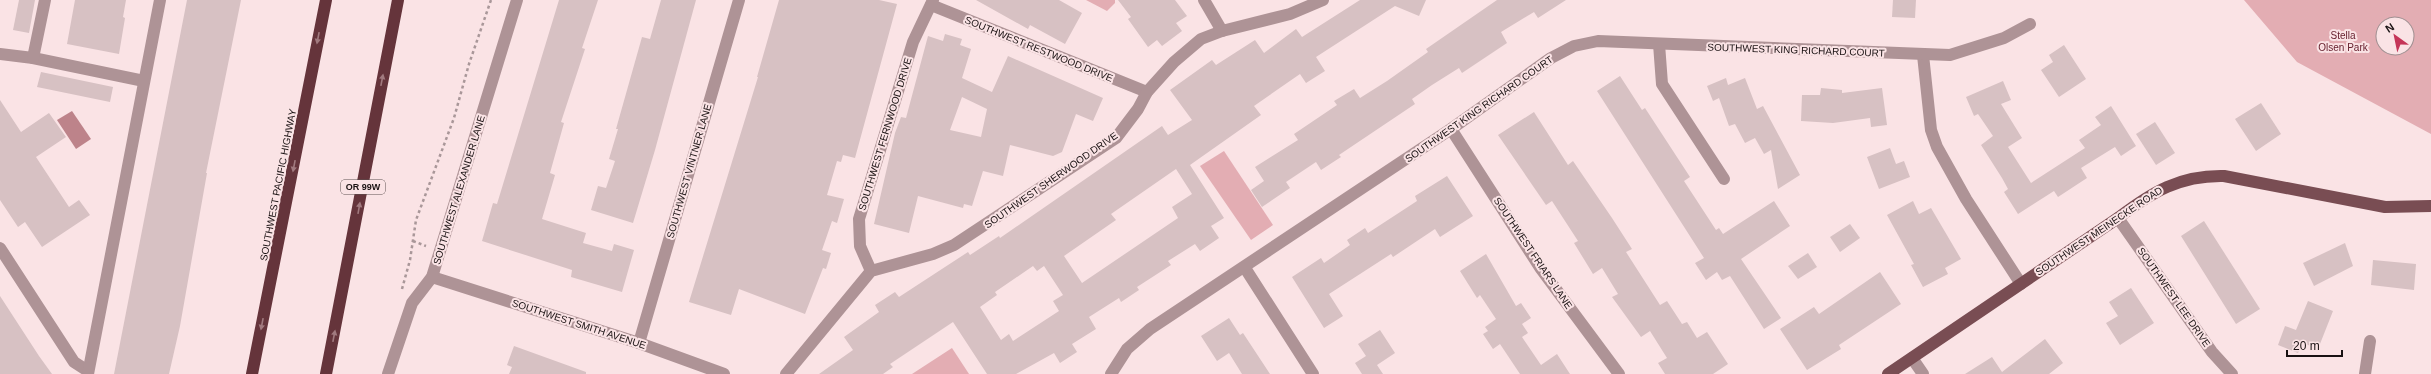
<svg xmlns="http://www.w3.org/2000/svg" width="2431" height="374" font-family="Helvetica,sans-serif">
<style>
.green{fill:#e3adb3;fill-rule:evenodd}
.water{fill:#bd838a}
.building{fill:#d7c1c3;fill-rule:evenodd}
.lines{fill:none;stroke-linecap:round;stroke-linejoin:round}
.path{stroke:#a99799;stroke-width:2.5;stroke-dasharray:3 3;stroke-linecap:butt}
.minor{stroke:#ae9396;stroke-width:12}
.major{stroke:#794d53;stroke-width:12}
.highway{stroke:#65343b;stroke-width:12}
.oneway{fill:#a17a7f}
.labels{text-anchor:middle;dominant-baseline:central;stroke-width:4;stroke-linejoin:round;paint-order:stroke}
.shield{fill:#fae3e5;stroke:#5c5051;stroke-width:1}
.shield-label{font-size:9px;font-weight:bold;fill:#191112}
.park-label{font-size:10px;fill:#67212f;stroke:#fae3e5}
.street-label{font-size:10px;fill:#191112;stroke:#fae3e5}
</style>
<rect width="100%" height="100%" fill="#fae3e5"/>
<g class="green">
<polygon points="1086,0 1115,0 1115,3 1107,11"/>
<path d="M2244 0H2431V134L2297 62ZM2383 24H2407V48H2383Z"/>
<polygon points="1224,151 1273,225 1251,240 1200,166"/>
<polygon points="952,348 969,374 912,374"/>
</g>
<polygon class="water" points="72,111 91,139 76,149 57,120"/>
<g class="building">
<polygon points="19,0 35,0 29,33 13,30"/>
<polygon points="75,0 126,0 123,17 125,18 119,54 67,44"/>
<polygon points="187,0 241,0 206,173 207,173 180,326 169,374 114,374"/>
<polygon points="559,0 598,0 582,48 585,49 561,122 564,123 550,173 555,175 542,219 586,233 583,243 612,251 614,244 634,250 622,292 571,277 572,270 482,241 493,203 497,204"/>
<polygon points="661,0 696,0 655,150 633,223 591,210 598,186 606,188 615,161 609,159 618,129 616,129 642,37 650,39"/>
<polygon points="779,0 879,0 897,4 855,158 843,155 841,162 837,161 827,195 844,199 837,223 832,221 822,250 831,253 826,269 823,268 805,314 739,289 731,315 689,302 758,77 757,77"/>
<polygon points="976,0 1059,0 1082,13 1065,44 1030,25 1028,29"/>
<polygon points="1118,0 1175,0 1187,16 1176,23 1182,31 1162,46 1157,40 1148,47 1128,19 1131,17"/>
<path d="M1360 0H1426L1419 16 1395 6 1316 57 1325 71 1306 83 1300 74 1254 106 1261 115 1190 165 1224 218 1211 226 1219 238 1200 251 1195 244 1168 261 1171 265 1137 287 1139 290 1121 302 1119 298 1089 317 1096 329 1072 344 1077 352 1060 363 1054 353 1016 374H987L953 322 890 364 893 367 883 374H819L853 350 844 337 879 312 875 305 895 292 899 297 968 252 970 255 999 236 1000 238 1162 126 1168 135 1192 120 1170 90 1212 60 1216 65 1255 40 1264 53 1296 29 1302 37ZM1176 169 1192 194 1172 207 1178 218 1082 283 1064 256 1116 220 1111 214ZM1033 266 1037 271 1044 266 1063 295 1053 301 1059 311 1013 341 1009 334 1001 340 980 307 997 295 995 292Z"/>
<polygon points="1497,0 1566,0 1538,18 1534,12 1501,32 1507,43 1462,73 1459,68 1432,85 1412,99 1415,104 1339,155 1341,157 1321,170 1316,162 1286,182 1290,188 1262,207 1251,190 1264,181 1255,167 1298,140 1294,134 1337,105 1334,101 1354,89 1360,98 1387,81 1428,52 1426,49"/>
<polygon points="1893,0 1916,0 1915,18 1892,17"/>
<path d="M945 34 962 39 960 45 971 49 962 78 992 92 1008 56 1103 98 1093 121 1076 114 1062 152 1053 156 1010 145 1003 176 983 171 972 206 964 204 963 208 918 196 909 233 874 224 895 133 901 117 906 118 928 36 943 41ZM962 97 987 109 981 137 950 130Z"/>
<polygon points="2064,45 2086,79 2059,97 2041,70 2053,62 2049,55"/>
<polygon points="41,72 113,87 110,102 37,87"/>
<polygon points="1620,76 1642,110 1645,108 1690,177 1684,181 1716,230 1719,228 1723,234 1774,201 1790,226 1741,259 1781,318 1764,329 1730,276 1722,280 1717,272 1706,280 1695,263 1704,258 1597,91"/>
<polygon points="1726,78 1728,85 1745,78 1757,109 1763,106 1800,175 1778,189 1771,150 1764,154 1755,138 1745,143 1735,124 1729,126 1719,98 1713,101 1707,86"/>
<polygon points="2003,81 2011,100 2001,104 2022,138 2008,147 2031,183 2085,148 2079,140 2101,125 2095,117 2111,106 2136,146 2121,156 2115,147 2081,168 2087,178 2058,197 2054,191 2018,214 2004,192 2008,189 2002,178 1981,145 1993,136 1978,114 1974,116 1966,97"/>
<polygon points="1821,88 1842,90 1842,93 1882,88 1887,125 1871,127 1870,118 1833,123 1801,121 1802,95 1820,95"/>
<polygon points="0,100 21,132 49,113 66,137 36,157 69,207 79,200 90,215 42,247 25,222 18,227 0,200"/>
<polygon points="2261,103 2281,134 2256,151 2235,119"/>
<polygon points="1534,112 1568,165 1573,161 1612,218 1632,249 1626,252 1660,305 1667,301 1682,324 1687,322 1697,338 1707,332 1728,364 1713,374 1665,374 1658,363 1667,358 1650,331 1641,337 1612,297 1618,294 1602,268 1593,274 1574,243 1578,241 1552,201 1546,205 1498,135"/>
<polygon points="2155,122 2175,153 2156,165 2136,134"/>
<polygon points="1890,148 1896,164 1904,161 1910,177 1879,189 1867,157"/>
<polygon points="1447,176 1473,216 1440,237 1435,229 1393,257 1391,254 1329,294 1343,316 1324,328 1292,277 1321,258 1324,263 1350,245 1347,240 1365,228 1368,233 1417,201 1415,196"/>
<polygon points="1913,201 1919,214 1931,208 1961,259 1945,268 1948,274 1923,287 1911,265 1914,264 1887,215"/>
<polygon points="2204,221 2260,309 2236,324 2181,236"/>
<polygon points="1850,224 1860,238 1840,252 1830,237"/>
<polygon points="2345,243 2353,266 2314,286 2303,263"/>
<polygon points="1808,253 1817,267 1798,279 1788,266"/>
<polygon points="1486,254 1516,306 1521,303 1531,318 1522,324 1528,333 1522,337 1541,365 1557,354 1570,374 1520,374 1500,344 1493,349 1483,334 1488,331 1485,327 1496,319 1480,295 1477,298 1460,271"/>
<polygon points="2373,260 2416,264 2414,290 2371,285"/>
<polygon points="1880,272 1901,304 1839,345 1841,349 1807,370 1780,329 1814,307 1819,314"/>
<polygon points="2131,288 2154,323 2120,345 2106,323 2118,316 2109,302"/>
<polygon points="0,296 39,356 52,374 0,374"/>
<polygon points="2308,301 2333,311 2318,349 2303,343 2298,353 2278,345 2285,326 2296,330"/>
<polygon points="1229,318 1240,335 1243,333 1270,374 1242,374 1229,353 1217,361 1201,336"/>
<polygon points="1380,330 1395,353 1377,365 1383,374 1362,374 1355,363 1366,356 1358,344"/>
<polygon points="2045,339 2063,363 2049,374 1965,374 1992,357 2002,372"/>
<polygon points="514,346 586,372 586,374 509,374 512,367 507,365"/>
</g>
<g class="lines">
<g class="path">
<polyline points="413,241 426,246"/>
<polyline points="402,289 410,260 416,220 454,118 469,64 491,0"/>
</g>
<g class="minor">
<polyline points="1204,0 1222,31"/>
<polyline points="931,5 1147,92"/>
<polyline points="1659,44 1662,84 1724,179"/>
<polyline points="0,54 33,58 144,81"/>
<polyline points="1923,55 1931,130 1937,147 1966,199 2021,284"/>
<polyline points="33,58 45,0"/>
<polyline points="1451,129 1541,269 1619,374"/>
<polyline points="2118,218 2212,352 2232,374"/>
<polyline points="0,248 74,362 88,371"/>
<polyline points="1245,268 1313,374"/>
<polyline points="871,271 860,246 859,219 913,42 933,0"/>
<polyline points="432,277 639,343 724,374"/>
<polyline points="639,343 739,0"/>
<polyline points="1912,358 1923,374"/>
<polyline points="88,374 160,0"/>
<polyline points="388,374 412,303 432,277 517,0"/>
<polyline points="786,374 871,271 933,254 954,245 1116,138 1138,109 1147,92 1174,62 1201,39 1222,31 1290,14 1323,0"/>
<polyline points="1111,374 1127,349 1150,329 1451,129 1551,58 1574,46 1598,41 1950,55 2004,38 2030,24"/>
<polyline points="2365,374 2370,341"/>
</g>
<path class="major" d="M1888 374 2118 218C2152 192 2180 175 2224 176L2385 207 2431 206"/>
<g class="highway">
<polyline points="252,374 326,0"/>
<polyline points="326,374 398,0"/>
</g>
</g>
<defs><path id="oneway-solid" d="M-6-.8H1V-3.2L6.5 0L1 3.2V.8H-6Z"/></defs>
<g class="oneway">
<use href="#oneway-solid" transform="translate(318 38) rotate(101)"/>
<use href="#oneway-solid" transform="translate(382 80) rotate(-79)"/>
<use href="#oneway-solid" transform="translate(294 166) rotate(101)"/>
<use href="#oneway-solid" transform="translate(359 208) rotate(-80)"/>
<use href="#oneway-solid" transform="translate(262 324) rotate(101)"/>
<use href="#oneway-solid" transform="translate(334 336) rotate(-79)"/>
</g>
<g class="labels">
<rect class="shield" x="341" y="180" width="44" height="14" rx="3"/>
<g class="shield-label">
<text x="363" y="187">OR 99W</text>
</g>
<g class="park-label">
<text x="2343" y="35">Stella<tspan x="2343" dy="12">Olsen Park</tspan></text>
</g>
<g class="street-label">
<text transform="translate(1039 49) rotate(22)">SOUTHWEST RESTWOOD DRIVE</text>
<text transform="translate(1796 50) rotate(2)">SOUTHWEST KING RICHARD COURT</text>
<text transform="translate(1479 109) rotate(-35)">SOUTHWEST KING RICHARD COURT</text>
<text transform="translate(885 134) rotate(-73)">SOUTHWEST FERNWOOD DRIVE</text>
<text transform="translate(689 171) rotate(-74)">SOUTHWEST VINTNER LANE</text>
<text transform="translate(1051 180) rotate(-35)">SOUTHWEST SHERWOOD DRIVE</text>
<text transform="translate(278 185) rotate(-79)">SOUTHWEST PACIFIC HIGHWAY</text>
<text transform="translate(459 190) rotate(-73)">SOUTHWEST ALEXANDER LANE</text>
<text transform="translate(2099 231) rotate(-34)">SOUTHWEST MEINECKE ROAD</text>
<text transform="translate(1533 253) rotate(56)">SOUTHWEST FRIARS LANE</text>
<text transform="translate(2174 297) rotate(55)">SOUTHWEST LEE DRIVE</text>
<text transform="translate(579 324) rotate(18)">SOUTHWEST SMITH AVENUE</text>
</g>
</g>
<g transform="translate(2395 36) rotate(327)"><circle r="19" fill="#fae3e5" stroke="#a08f91"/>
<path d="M0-3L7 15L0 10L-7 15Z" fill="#c53558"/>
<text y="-6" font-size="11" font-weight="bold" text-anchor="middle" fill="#191112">N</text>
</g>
<path d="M2287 350v6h55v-6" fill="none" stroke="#191112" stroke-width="2"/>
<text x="2293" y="350" font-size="12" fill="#191112" stroke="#fae3e5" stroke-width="3" paint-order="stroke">20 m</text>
</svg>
